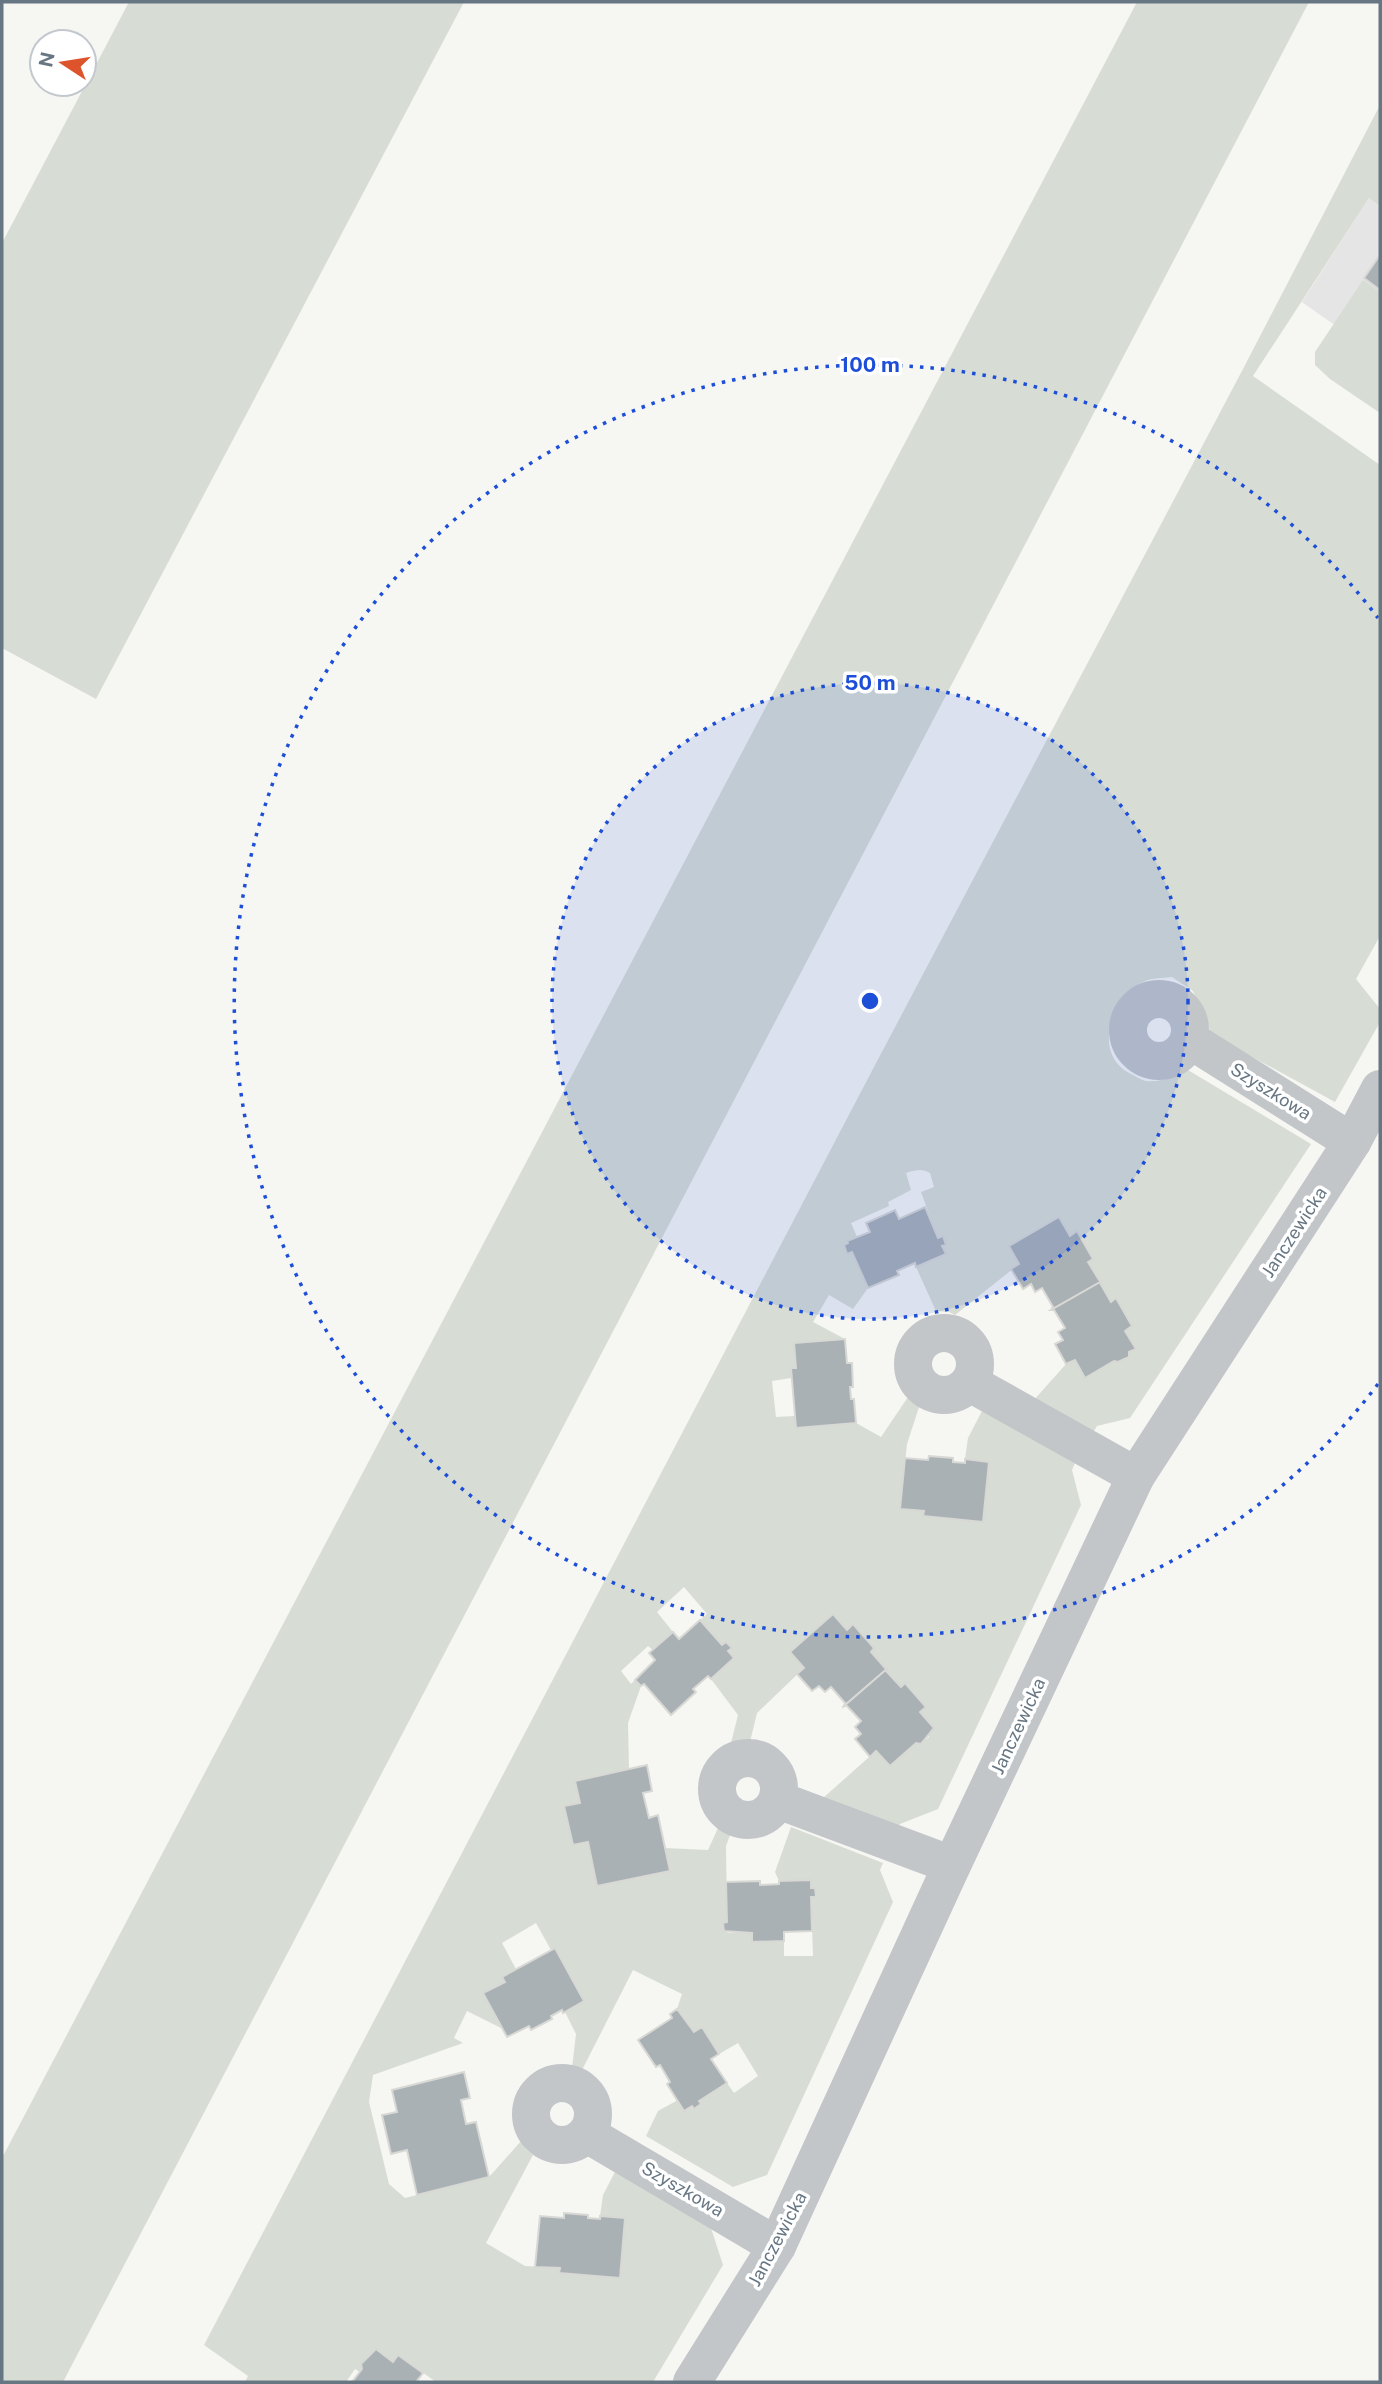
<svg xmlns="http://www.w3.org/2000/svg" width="1382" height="2384" font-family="'Public Sans',sans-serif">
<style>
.built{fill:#e4e5e4}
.green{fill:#d7ddd4}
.building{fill:#a9b1b5;stroke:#d8d8d5;stroke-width:2}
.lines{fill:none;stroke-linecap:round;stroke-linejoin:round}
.street{stroke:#c2c6c9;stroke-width:38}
.ring{fill:none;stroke:#1d4ed8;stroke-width:3.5;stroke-dasharray:3.5 7}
.labels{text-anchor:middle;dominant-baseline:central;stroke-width:7;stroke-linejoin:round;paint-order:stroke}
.street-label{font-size:18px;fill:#667683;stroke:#fff}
.centre{fill:#1d4ed8;stroke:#fff;stroke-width:3.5}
.ring-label{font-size:21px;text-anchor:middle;font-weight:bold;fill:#1d4ed8;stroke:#fff;stroke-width:7;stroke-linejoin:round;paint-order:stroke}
</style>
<rect width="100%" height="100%" fill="#f6f6f3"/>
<polygon class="built" points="1369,198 1380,206 1380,357 1302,302"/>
<g class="green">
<polygon points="129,2 464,2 96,699 2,648 2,243"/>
<polygon points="1137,2 1309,2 63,2382 2,2382 2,2158"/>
<path d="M1380 105V206L1369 198 1253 376 1380 465V936L1356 979 1380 1009V1022L1335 1102 1212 1035 1193 991 1172 977C1164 978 1152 978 1145 981 1111 996 1091 1055 1131 1074 1135 1076 1141 1080 1146 1081 1160 1083 1176 1075 1188 1070L1311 1144 1130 1418 1097 1426 1093 1433 1033 1401 1066 1364 1075 1360 1085 1378 1114 1361 1118 1362 1129 1357V1352L1135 1349 1125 1331 1131 1326 1115 1299 1111 1302 1100 1283 1102 1281 1099 1280 1088 1262 1093 1259 1077 1232 1070 1236 1059 1218 1009 1246 1019 1264 955 1315 949 1312 936 1311 916 1267 946 1254 942 1246 946 1244 943 1236 938 1238 921 1192 934 1187 930 1173C922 1168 915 1170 906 1173L911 1190 888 1202 889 1206 851 1223 857 1237 847 1241 844 1245 847 1254 852 1252 868 1288 853 1309 829 1295 813 1322 845 1339 794 1343 796 1368H791V1378L772 1381 776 1417 795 1416 796 1428 856 1423 881 1437 908 1397 920 1404 907 1444 900 1508 924 1511 923 1516 983 1521 989 1462 965 1459 968 1438 982 1411 1075 1463 1072 1470 1081 1505 938 1809 900 1824 898 1828 823 1798 876 1751 891 1766 916 1743 921 1744 929 1737V1732L920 1712 926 1706 906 1683 901 1687 886 1671 887 1668H885L871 1652 874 1648 854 1624 847 1630 833 1614 791 1652 804 1668 757 1713 749 1746 740 1744 730 1747 738 1715 711 1679 732 1648 722 1645 700 1620 707 1614 684 1587 657 1612 673 1632 653 1650 648 1646 621 1671 631 1684 635 1680 641 1686 628 1723 629 1769 575 1781 580 1803 564 1807 573 1845 588 1842 597 1886 670 1871 665 1848 708 1850 718 1828 730 1835 726 1846 727 1922 723 1923 724 1931 728 1933H752V1942L784 1941V1956H813L811 1897H816L815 1888H811V1880L779 1881 775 1872 791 1827 883 1863 880 1870 893 1902 767 2175 733 2187 646 2136 658 2111 678 2100 694 2109 701 2105 699 2101 727 2083 734 2093 758 2076 738 2043 719 2054 702 2027 694 2032 677 2009 682 1994 633 1970 581 2072 572 2068 576 2034 565 2012 584 2001 555 1949 551 1950 536 1923 502 1943 516 1969 502 1977 505 1982 484 1993 503 2029 467 2011 454 2038 463 2043 373 2075 369 2102 389 2184 405 2198 489 2177 522 2140 526 2149 533 2155 486 2243 525 2266 560 2268V2273L620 2278 624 2218 600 2216 603 2195 616 2170 711 2228 723 2265 653 2382H436L398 2355 393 2362 368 2356 361 2364 362 2369 360 2372 355 2369 346 2382H245L248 2376 204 2345 874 1067 1243 369Z"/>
<polygon points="1363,280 1380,292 1380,413 1330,379 1315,365 1315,352"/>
</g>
<g class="building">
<polygon points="1380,255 1380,290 1364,278"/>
<polygon points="925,1207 938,1238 943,1236 946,1245 942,1246 946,1254 916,1267 915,1263 897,1271 899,1275 868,1288 852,1252 847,1254 844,1245 848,1243 847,1241 870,1232 866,1223 895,1210 899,1219"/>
<polygon points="1059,1217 1070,1236 1077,1231 1093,1259 1088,1262 1099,1280 1102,1281 1051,1310 1053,1307 1042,1288 1035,1292 1031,1284 1023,1289 1011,1269 1019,1264 1009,1246"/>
<polygon points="1102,1281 1100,1283 1111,1302 1116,1298 1132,1326 1125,1331 1136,1349 1129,1352 1129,1357 1118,1362 1114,1361 1085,1378 1075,1360 1066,1364 1055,1344 1063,1340 1058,1332 1065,1328 1054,1310 1051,1310"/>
<polygon points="845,1339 847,1363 852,1363 853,1387 850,1387 851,1399 854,1399 856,1423 796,1428 791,1368 796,1368 794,1343"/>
<polygon points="929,1456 953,1458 953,1462 965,1463 965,1459 989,1462 983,1522 923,1516 924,1511 900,1509 905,1458 928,1460"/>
<polygon points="833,1614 847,1630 853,1624 874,1648 871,1652 885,1668 888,1668 844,1706 845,1703 831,1687 825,1692 819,1686 812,1691 797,1674 804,1668 790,1652"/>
<polygon points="700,1620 722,1645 726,1642 732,1648 728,1651 734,1658 711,1679 708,1676 693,1689 696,1692 671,1715 644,1684 641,1686 635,1680 655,1660 649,1653 673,1632 679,1639"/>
<polygon points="888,1668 886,1671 901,1687 905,1683 926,1707 920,1712 934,1728 921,1744 916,1743 890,1766 876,1751 870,1757 855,1739 861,1734 855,1727 861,1721 847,1706 844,1706"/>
<polygon points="647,1765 652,1791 643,1793 649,1818 658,1815 670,1871 597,1886 588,1842 573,1845 564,1806 580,1803 575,1781"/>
<polygon points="811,1880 811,1888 815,1888 816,1897 811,1897 812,1931 784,1932 784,1941 752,1942 752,1933 724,1931 723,1923 727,1922 726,1882 760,1881 760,1885 779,1884 779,1881"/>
<polygon points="555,1948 584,2001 563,2013 562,2010 551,2016 552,2019 531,2030 529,2026 507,2037 483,1993 505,1982 502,1977"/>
<polygon points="677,2009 694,2032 702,2027 719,2054 711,2059 727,2083 699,2101 701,2104 694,2109 692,2106 684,2111 667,2084 670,2082 660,2065 656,2067 638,2040 672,2018 670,2014"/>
<polygon points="464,2072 470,2098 461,2100 466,2124 476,2122 489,2177 417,2195 407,2150 391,2154 382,2115 397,2112 392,2090"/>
<polygon points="564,2213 588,2215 588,2218 600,2219 600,2216 625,2218 620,2278 559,2273 560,2268 535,2267 540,2216 564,2218"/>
<polygon points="376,2349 393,2362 398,2355 423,2373 416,2382 352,2382 362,2369 361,2364"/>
</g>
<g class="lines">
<g class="street">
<circle cx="1159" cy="1030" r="31"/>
<polyline points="1190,1040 1352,1142"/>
<circle cx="944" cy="1364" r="31"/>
<polyline points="970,1383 1136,1476"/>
<circle cx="748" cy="1789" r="31"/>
<polyline points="778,1800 952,1865"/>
<circle cx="562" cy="2114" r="31"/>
<polyline points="587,2134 777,2246"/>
<polyline points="692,2382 777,2246 952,1865 1136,1476 1352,1142 1380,1089"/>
</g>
</g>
<circle cx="870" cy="1001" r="318" fill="#1d4ed8" fill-opacity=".12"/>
<g class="ring">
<circle cx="870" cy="1001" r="318"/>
<path d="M1378 1384A636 636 0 1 1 1378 618"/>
</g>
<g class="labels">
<g class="street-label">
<text transform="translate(1271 1091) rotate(32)">Szyszkowa</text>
<text transform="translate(1294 1232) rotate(-57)">Janczewicka</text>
<text transform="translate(1018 1726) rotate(-65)">Janczewicka</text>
<text transform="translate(683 2189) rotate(30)">Szyszkowa</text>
<text transform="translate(777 2239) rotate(-62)">Janczewicka</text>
</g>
</g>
<circle cx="870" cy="1001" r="10" class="centre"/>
<g class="ring-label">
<text x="870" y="372">100 m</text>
<text x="870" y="690">50 m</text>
</g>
<rect width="1382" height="2384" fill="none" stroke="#667683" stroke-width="7"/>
<g transform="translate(63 63) rotate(282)"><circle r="33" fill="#ffffff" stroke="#c2c8cd" stroke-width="2"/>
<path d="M0-5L12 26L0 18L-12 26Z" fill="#dd542c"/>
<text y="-10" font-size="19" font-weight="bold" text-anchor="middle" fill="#667683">N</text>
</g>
</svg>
